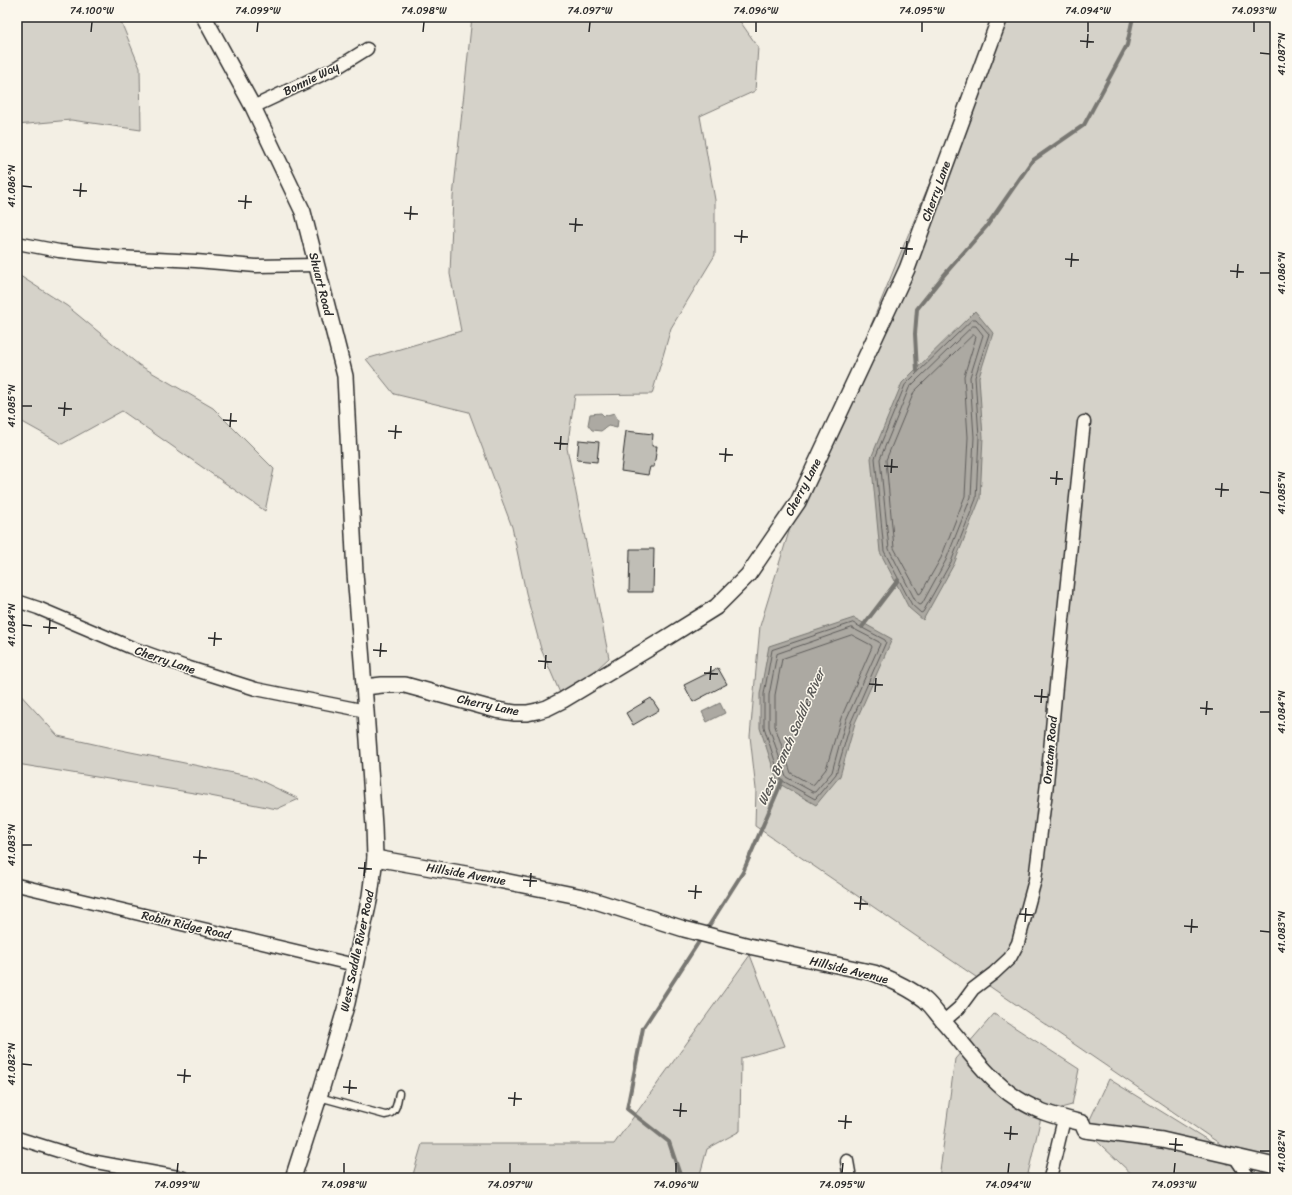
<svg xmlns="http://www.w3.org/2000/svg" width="1292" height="1195" font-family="Sriracha,sans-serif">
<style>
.green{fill:#d5d2c9;stroke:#807e7a}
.water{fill:#aca9a2;stroke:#787772}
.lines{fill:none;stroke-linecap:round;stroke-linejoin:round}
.shore{stroke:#5f5d5b;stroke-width:1}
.stream{stroke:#787772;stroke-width:4}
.building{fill:#c0beb6;stroke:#2b2b2b}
.service-casing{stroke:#2b2b2b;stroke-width:9}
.minor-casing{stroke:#2b2b2b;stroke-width:15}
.tertiary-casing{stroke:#2b2b2b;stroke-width:18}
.service{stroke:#fbf7ec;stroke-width:6}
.minor{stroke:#fbf7ec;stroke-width:12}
.tertiary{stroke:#fbf7ec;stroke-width:15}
.ticks{fill:none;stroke:#2b2b2b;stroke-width:1.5}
.labels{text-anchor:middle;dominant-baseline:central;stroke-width:3;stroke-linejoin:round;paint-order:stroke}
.street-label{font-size:12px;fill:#2b2b2b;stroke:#fbf7ec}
.water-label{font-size:13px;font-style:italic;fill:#585755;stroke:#fbf7ec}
.neatline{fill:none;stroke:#2b2b2b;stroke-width:1.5}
.ticks-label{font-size:10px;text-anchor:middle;fill:#2b2b2b}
</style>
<rect width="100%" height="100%" fill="#f3efe4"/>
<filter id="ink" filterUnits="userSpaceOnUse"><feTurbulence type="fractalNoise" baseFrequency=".025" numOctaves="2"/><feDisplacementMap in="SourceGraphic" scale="8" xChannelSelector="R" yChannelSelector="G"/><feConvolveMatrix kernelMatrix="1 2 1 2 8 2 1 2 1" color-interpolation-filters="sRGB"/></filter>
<g filter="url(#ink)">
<g class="green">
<polygon points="17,17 119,17 140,68 141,130 71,120 17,125"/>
<polygon points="472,17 737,17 758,47 755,91 700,116 715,200 715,255 671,328 652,394 575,395 567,448 609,658 563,700 541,649 526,593 512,527 469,412 394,394 366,359 461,331 450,274 453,197"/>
<polygon points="998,17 1275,17 1275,1178 1270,1178 755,826 756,789 750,736 760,626 798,502"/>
<polygon points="17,274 67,306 139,365 213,408 274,469 265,511 122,411 62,444 17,419"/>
<polygon points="17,691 58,736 116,749 253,777 299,799 277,809 200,794 17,764"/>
<polygon points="750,955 785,1046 741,1058 740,1131 707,1149 699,1178 412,1178 422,1144 614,1144"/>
<polygon points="994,1014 1079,1069 1072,1105 1042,1113 1027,1178 939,1178 955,1059"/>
<polygon points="1109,1079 1235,1157 1249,1178 1136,1178 1085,1130"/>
</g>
<g class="water">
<polygon points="975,311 993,333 979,377 983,437 980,499 954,564 923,620 909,608 880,552 871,458 902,383"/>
<polygon points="601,413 604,416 614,413 618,420 617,428 608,426 601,431 592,430 588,425 590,414"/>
<polygon points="854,618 892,639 855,723 840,776 816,805 778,783 760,728 760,694 769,646"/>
<polygon points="720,703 725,713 707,722 702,712"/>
</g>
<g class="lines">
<g class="shore">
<polygon points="973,319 976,319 989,334 975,377 979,437 976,499 951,562 923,612 921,613 912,605 884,551 875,458 905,385"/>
<polygon points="973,326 976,326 983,335 970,377 974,437 971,497 946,560 922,604 920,605 916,602 889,549 880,459 909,388"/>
<polygon points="973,335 975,335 976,337 964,376 968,437 965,496 941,558 921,593 919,594 894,548 886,460 914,392"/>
<polygon points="853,623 885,640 886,642 851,722 836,774 816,798 815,799 781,780 764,727 764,694 772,650"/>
<polygon points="852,628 879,642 880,644 846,720 832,772 815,792 813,792 786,777 769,727 769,695 777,654"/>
<polygon points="852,635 871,645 872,647 841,718 826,769 814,784 812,785 791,773 775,726 775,695 782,659"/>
</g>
<g class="stream">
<polyline points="917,371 915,334 917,309 944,275 986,227 1032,161 1084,125 1127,45 1133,17"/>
<polyline points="862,627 898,580"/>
<polyline points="705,932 743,872 782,781"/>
<polyline points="681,1178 669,1142 627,1109 643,1028 702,937"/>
</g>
</g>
<g class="building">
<polygon points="626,431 653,434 652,446 657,446 654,467 650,467 648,475 621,471"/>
<polygon points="579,440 599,442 597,462 577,460"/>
<polygon points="630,549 654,549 653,592 629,592"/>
<polygon points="718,668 727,684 693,702 684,685"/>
<polygon points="651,698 659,710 633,725 626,713"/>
</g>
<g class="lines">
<defs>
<path id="service" d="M319 1097 385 1115C397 1114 397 1102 399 1093"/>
<g id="minor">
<polyline points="253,107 338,67 367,49"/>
<polyline points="17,243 59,251 117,257 196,261 256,266 317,265"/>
<polyline points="17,601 38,608 130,647 183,666 256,689 366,711"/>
<polyline points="17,885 355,965"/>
<polyline points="944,1021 959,1008 973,989 994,973 1010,958 1018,943 1035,880 1047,783 1056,686 1084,422"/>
<polyline points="17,1138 91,1161 183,1178"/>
<polyline points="1235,1157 1249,1178"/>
<polyline points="847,1161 850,1178"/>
<polyline points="1050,1178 1064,1119"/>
</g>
<g id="tertiary">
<polyline points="204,17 253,107 303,212 345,376 355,573 366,711 374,826 375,858 370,896 347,1003 319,1097 293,1178"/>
<polyline points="365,687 382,685 405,685 496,710 515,713 527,713 537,711 547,708 563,700 663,640 716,607 748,575 798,502 907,269 1000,17"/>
<path d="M375 858 494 879 583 897 684 929 749 946 874 973C892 980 910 988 925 1000 932 1006 937 1014 943 1021 964 1044 984 1074 1009 1093 1033 1111 1054 1116 1082 1123L1085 1130 1162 1140 1275 1166"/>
</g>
</defs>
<use href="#service" class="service-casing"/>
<use href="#minor" class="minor-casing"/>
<use href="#tertiary" class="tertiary-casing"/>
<use href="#service" class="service"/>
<use href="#minor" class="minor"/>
<use href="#tertiary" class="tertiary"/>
</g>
</g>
<path class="ticks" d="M91 32 92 22M257 32 258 22M423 32 424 22M589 32 590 22M756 32V22M922 32V22M1088 32V22M1254 32V22M1080 41 1094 42M1087 48 1088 34M1260 53 1270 54M22 186 32 187M73 190 87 191M80 197 81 183M238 201 252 202M245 209 246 195M404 213 418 214M410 220 411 206M569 224 583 225M575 232 576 218M734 236 748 237M741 243 742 230M900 248 913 249M906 255 907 241M1065 259 1079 260M1071 267 1072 253M1230 271 1244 272M1260 273H1270M1237 278 1238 264M22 406H32M58 408 72 409M64 416 65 402M223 420 237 421M230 427 231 413M388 431 402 432M395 439 396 425M554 443 568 444M560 450 561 436M719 454 733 455M725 462 726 448M884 466 898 467M891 473 892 459M1050 478 1063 479M1056 485 1057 471M1215 489 1229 490M1260 492 1270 493M1221 497 1222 483M22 625 32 626M43 627 57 628M49 634 50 620M208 638 222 639M214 646 215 632M373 650 387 651M380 657 381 643M538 661 552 662M545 669 546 655M704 673 718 674M710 680 711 666M869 684 883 685M875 692 876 678M1034 696 1048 697M1041 703 1042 689M1200 708 1213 709M1260 712H1270M1206 715 1207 701M22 845H32M193 857 207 858M199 864 200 850M358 868 372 869M364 876 365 862M523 880 537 881M530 887 531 873M688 891 702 892M695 899 696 885M854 903 868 904M860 910 861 896M1019 914 1033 915M1025 922 1026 908M1184 926 1198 927M1260 931 1270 932M1191 933 1192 919M22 1064 32 1065M177 1075 191 1076M184 1083 185 1069M343 1087 357 1088M349 1094 350 1080M508 1098 522 1099M514 1106 515 1092M673 1110 687 1111M680 1117 681 1103M838 1121 852 1122M845 1129 846 1115M1004 1133 1018 1134M1010 1140 1011 1126M1169 1144 1183 1145M1260 1151H1270M1175 1152 1176 1138M177 1173 178 1163M344 1173V1163M510 1173V1163M676 1173V1163M842 1173 843 1163M1008 1173 1009 1163M1174 1173 1175 1163"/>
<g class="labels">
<g class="street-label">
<text transform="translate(311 79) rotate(-26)">Bonnie Way</text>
<text transform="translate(936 191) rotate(-70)">Cherry Lane</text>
<text transform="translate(321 284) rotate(76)">Shuart Road</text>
<text transform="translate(803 487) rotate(-62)">Cherry Lane</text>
<text transform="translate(165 660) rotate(19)">Cherry Lane</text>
<text transform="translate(488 705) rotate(12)">Cherry Lane</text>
<text transform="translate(1050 750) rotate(-85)">Oratam Road</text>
<text transform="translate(466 874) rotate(10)">Hillside Avenue</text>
<text transform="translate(186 925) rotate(13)">Robin Ridge Road</text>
<text transform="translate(357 951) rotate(-78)">West Saddle River Road</text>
<text transform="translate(849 970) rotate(14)">Hillside Avenue</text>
</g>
<g class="water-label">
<text transform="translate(791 737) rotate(-66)">West Branch Saddle River</text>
</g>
</g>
<rect width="1292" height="1195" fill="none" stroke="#fbf7ec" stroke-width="44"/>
<rect x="22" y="22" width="1248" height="1151" class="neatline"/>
<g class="ticks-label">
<text x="92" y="14">74.100°W</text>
<text x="258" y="14">74.099°W</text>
<text x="424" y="14">74.098°W</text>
<text x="590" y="14">74.097°W</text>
<text x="756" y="14">74.096°W</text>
<text x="922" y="14">74.095°W</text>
<text x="1088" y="14">74.094°W</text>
<text x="1254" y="14">74.093°W</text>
<text transform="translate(1281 54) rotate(-90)" y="4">41.087°N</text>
<text transform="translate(11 186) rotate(-90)" y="4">41.086°N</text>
<text transform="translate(1281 273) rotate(-90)" y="4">41.086°N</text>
<text transform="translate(11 406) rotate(-90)" y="4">41.085°N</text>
<text transform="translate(1281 493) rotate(-90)" y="4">41.085°N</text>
<text transform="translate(11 625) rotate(-90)" y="4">41.084°N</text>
<text transform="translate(1281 712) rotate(-90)" y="4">41.084°N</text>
<text transform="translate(11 845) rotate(-90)" y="4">41.083°N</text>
<text transform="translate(1281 932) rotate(-90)" y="4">41.083°N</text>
<text transform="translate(11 1064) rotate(-90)" y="4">41.082°N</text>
<text transform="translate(1281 1151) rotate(-90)" y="4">41.082°N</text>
<text x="177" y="1188">74.099°W</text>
<text x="344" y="1188">74.098°W</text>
<text x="510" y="1188">74.097°W</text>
<text x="676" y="1188">74.096°W</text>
<text x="842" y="1188">74.095°W</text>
<text x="1008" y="1188">74.094°W</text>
<text x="1174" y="1188">74.093°W</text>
</g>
</svg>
